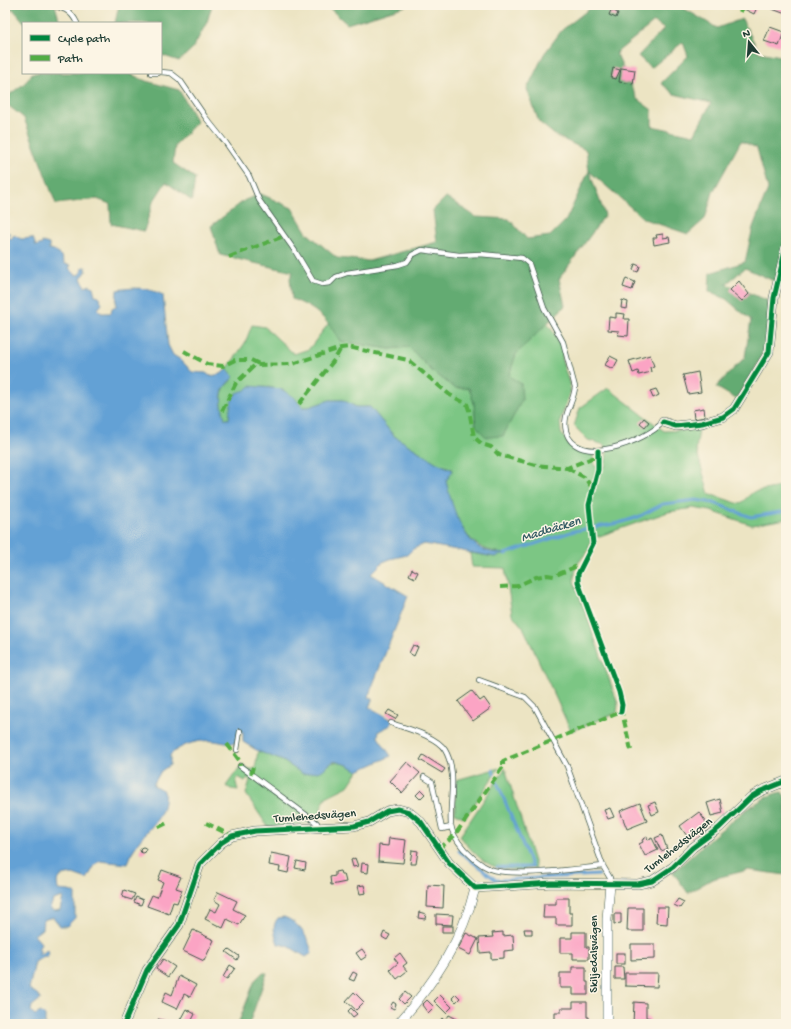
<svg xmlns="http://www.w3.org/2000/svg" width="791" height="1029" font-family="'Gochi Hand',sans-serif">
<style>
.green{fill:#7bc684;stroke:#4d825c}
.forest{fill:#64ab72;stroke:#427453;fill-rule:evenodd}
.water{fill:#63a1d5;stroke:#416f84;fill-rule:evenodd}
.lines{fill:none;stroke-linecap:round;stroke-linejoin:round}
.stream{stroke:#63a1d5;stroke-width:3}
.building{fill:#fba4c4}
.service-casing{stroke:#3e5649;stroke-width:6}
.minor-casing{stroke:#3e5649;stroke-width:10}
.service{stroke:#fff;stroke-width:4.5}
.minor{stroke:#fff;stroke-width:9}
.quiet{stroke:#52ad45;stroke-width:4;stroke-dasharray:8 4;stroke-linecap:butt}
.cycleway-casing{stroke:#fcf5e5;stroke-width:8}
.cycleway{stroke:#00873e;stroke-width:5}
.labels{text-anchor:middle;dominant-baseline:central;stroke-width:3;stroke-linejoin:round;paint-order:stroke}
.street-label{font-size:12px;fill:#1f3d34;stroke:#fcf5e5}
.water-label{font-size:13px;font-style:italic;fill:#335b64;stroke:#fcf5e5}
</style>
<rect width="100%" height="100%" fill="#fcf5e5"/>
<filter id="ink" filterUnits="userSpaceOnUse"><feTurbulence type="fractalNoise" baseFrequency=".025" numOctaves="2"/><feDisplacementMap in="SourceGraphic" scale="8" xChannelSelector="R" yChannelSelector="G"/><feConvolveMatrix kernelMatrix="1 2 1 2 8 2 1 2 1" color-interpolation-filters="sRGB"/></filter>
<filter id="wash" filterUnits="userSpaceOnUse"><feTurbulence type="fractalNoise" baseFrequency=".012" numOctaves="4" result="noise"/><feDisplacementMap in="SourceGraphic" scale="16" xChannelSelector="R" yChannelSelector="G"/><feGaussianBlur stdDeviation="0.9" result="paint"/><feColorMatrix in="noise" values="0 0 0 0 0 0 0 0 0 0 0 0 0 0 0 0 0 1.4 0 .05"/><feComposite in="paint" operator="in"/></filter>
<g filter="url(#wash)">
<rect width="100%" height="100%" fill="#ece4c3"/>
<g class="green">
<path d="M329 323 340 341 390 349 409 347 432 371 455 388H469L474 403 476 426 508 376 516 354 547 323 559 340 563 352 562 361 570 386 569 395 560 421 561 433 570 446 593 455 594 466 605 467 607 453 605 445 588 440 574 426 580 408 608 388 664 431 699 430 696 449 709 494 740 504 753 492 786 486V519L752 525 711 511 693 508 668 512 591 539 589 549 576 566 574 581 618 704 617 713 571 731 524 629 512 614 505 568 472 567 470 553 495 557 498 552C463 549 452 509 446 481L453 469 437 463 394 436 370 407H356L343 400H330L309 407H302C291 398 285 390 269 387 263 387 257 388 250 386L247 391 236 394 229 419H225C221 406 218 390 231 381V372L227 369 245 343 252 325 265 327 294 354 309 349Z"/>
<path d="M258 751 283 761 303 774C326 764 334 755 358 771L348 786 326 797 321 807 322 814 319 822 268 827 246 794 250 780 248 778 245 781 238 777 236 783 238 790 231 789 226 786 242 764 249 769H255Z"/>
<polygon points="499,768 465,818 455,813 456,780"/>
<path d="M505 768 536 868C497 874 483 866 460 836Z"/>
</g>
<g class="forest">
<polygon points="5,5 55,5 60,23 25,23 12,8 5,21"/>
<polygon points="119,5 212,5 207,22 193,48 179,61 161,55 161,23 115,23"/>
<polygon points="326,5 409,5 347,24"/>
<path d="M671 5H678L717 28 742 19 759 52 786 57V279L783 285 745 268 726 284 767 300C772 346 761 361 736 399L716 387 745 357 751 320 726 299 709 291 710 273 745 262 753 227 768 189 757 148 741 141 713 192 705 219 688 234 644 219 589 171 605 215 559 279 565 306 516 354 509 376 521 384 522 400 503 436 486 437 476 426 474 403 469 388H455L432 371 409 347 390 349 340 341C326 318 317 309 292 299L290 278 293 272 220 255 211 226 245 200 261 194 292 208 307 233 337 258 369 261 437 242 433 210 446 197 476 217 509 219 527 239 550 236 566 220 589 171 586 150 556 136 539 122 527 89 544 54 562 30 593 6 631 11ZM654 22 664 29 638 56 651 68 683 42 688 56 661 83 674 94 711 103 694 135 652 126V110L637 99 616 53Z"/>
<path d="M32 73H128L146 81 179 90 197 122 175 145 173 163 195 178 192 201 166 182 153 202 144 231 111 224 110 204 97 199 56 204 24 118 5 103V99C14 89 27 85 32 73Z"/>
<path d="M782 792 786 798V875L748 870 712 879 688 893 673 872C697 852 754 795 782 792Z"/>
<polygon points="262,973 267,973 249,1024 238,1024 255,980"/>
</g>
<g class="water">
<path d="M5 233H11L8 238 11 239 14 235 21 239 33 238 36 246 42 244V242L49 244V249L54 250 63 258H62L65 264 71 265 69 268 76 275 80 274 83 267H86V272L81 278 85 287 90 285 93 287 95 295 99 296 102 304 98 309 101 313H111L112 308 116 306 117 290C135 287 147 287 163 295L168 345 173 355 181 360 192 372 206 373 210 376 221 374 227 369 234 377C232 379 229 381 227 384 218 393 222 408 225 419H229C230 411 230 400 236 394 241 390 246 392 250 386L281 389 294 397 302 407H309L330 400H343L356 407H370L394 436 437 463 453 470 446 481C451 502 462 544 487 551 493 553 499 553 505 554L495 557 424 544 413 549 407 555 390 559 383 562 371 574 408 596 368 697 373 699 369 707 392 720 391 725 379 731 378 737 391 756 358 771 348 765 334 761 321 771 303 774 283 761 258 751 243 742V732H238L236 743C229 744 226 743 220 742 203 738 183 743 170 755V765L161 771 153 785 164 791C167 818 148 827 136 846 132 851 130 858 128 864L100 861 95 865 87 879 73 874 61 876 57 882 58 890 69 891 75 893V918L67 926H60L53 917 43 920 42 929 34 935 41 943 38 950H41L38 955 47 950 49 953 47 957 44 956 35 962 29 989 37 994 41 999 32 1006 31 1011 35 1015 41 1012 45 1016V1024H5ZM63 897 60 910 54 911 50 909 53 900Z"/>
<path d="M284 917C299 922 309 938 312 953L306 957 288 946 278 944C275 934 271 926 278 918Z"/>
</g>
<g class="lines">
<g class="stream">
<polyline points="505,554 574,531 619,523 638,517 663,504 696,500 714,503 751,517 786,511"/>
<polyline points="493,770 494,774"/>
<polyline points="459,851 496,880 599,875"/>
<polyline points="497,867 532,867 497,782"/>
</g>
</g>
<g id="blocks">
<g class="building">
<polygon points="746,5 758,5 754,14 744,9"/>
<polygon points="761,5 786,5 786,14"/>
<polygon points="611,10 618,13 616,18 609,15"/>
<polygon points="770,27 784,32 779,46 764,41"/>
<polygon points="613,68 620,70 616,79 611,78"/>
<polygon points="621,68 635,70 633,84 619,82"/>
<polygon points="663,234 663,238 669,237 670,242 654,245 653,238 657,238 656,235"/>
<polygon points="635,264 640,266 638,272 633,270"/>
<polygon points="626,278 635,282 632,290 623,287"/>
<polygon points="739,281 749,294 742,301 730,290"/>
<polygon points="622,300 628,302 627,309 621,308"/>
<polygon points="616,313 625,314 624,319 629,319 628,336 618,335 619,331 608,330 609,317 616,318"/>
<polygon points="650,355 654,366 650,367 651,372 639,375 638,371 633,373 629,361"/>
<polygon points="610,356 618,360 613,369 605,365"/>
<polygon points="698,372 701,392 688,394 683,375"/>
<polygon points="656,389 659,395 653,398 650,391"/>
<polygon points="704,408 705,417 694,419 693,410"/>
<polygon points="644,418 649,422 645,427 640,423"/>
<polygon points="412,569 418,572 415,578 409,575"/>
<polygon points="413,645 418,647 414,656 409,653"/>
<polygon points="472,691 480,701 484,698 491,708 473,721 458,701"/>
<polygon points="389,710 398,715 395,719 386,714"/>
<polygon points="423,755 445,769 442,773 420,760"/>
<polygon points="407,762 420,773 402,793 390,781"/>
<polygon points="421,790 425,794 420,799 416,795"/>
<polygon points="720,799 723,813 711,816 707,803"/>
<polygon points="655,802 659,812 652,815 648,805"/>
<polygon points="640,803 647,821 627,829 620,811"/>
<polygon points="610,808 614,817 608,819 604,810"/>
<polygon points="699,812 708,825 689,839 680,826"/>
<polygon points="662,835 667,849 661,851 655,838"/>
<polygon points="647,837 648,840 652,838 658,850 645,856 639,844 643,842 642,840"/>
<polygon points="389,838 406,840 403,863 378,861 379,845 388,846"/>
<circle cx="143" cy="850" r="3"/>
<polygon points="412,850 418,851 416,864 410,864"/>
<polygon points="271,853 291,857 288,873 279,871 280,867 269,865"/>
<polygon points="355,858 358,866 353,867 351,860"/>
<polygon points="297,861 306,863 305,870 295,868"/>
<polygon points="362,863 369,864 368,873 361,872"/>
<polygon points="162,870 181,877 176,888 182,890 177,903 173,902 169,914 147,906 152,895 157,897 163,882 158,880"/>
<polygon points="340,871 341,874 344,874 346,882 331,885 330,877 335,876 335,872"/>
<polygon points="364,885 366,893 360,894 358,886"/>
<polygon points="428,885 444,886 443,908 427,907"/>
<polygon points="124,890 135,894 132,900 122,897"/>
<polygon points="218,892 237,901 233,909 245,915 239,925 227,919 223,928 205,919 210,909 216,912 220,904 214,900"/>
<polygon points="136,897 143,900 141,905 134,902"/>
<polygon points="556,898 569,898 569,913 572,913 572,925 556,925 556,918 543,918 544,904 556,904"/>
<polygon points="678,899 684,902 680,908 674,905"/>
<polygon points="657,907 668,907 667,924 656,923"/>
<polygon points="628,908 643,908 643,931 627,931"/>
<polygon points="419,912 426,914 425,919 418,918"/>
<polygon points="436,914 453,915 452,925 436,924"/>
<polygon points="614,914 621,914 621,923 614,924"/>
<rect x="442" y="926" width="11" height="6"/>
<polygon points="524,929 532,929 532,934 525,934"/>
<polygon points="193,930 214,940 204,961 183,951"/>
<polygon points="384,932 390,935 387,940 382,937"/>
<polygon points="503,932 503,936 513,935 514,950 504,951 504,958 491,959 491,952 480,953 479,938 493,937 492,933"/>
<polygon points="572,932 586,932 586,947 589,947 589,959 573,959 573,953 560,953 560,938 572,938"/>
<polygon points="466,933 478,939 470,955 458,949"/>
<polygon points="631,944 655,944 655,959 631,960"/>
<polygon points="229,949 239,956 237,960 226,952"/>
<polygon points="362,949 367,956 361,960 356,953"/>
<polygon points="400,953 407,963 403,966 407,971 397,979 390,970 398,963 394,958"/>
<rect x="616" y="953" width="9" height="11"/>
<polygon points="163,959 175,967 168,977 156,969"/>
<polygon points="230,965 235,968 227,979 223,977"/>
<polygon points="572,967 586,967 586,982 588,982 588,995 573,995 573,988 560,988 560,973 572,973"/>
<polygon points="615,967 623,967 624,979 615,979"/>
<polygon points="353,972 357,974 354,981 349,979"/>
<polygon points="625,973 658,973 657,987 625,986"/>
<polygon points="179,976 196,985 190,997 184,994 177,1009 162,1002 166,992 172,995"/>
<polygon points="354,992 364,1002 356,1010 346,1001"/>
<polygon points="405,992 411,997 404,1004 399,999"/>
<polygon points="456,994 460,998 456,1002 452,998"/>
<polygon points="440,995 452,1007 446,1013 434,1001"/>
<polygon points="427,1000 434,1007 428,1013 422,1005"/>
<polygon points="393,1002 396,1004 394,1009 390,1007"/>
<polygon points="573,1002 587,1002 587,1017 589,1017 589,1024 561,1024 561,1021 555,1021 555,1012 561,1012 561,1008 573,1008"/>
<polygon points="634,1002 646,1003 646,1017 650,1018 650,1024 633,1024"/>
<polygon points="351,1008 357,1014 353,1017 348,1011"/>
<polygon points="186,1009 195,1014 190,1024 180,1020"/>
<polygon points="449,1015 455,1018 463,1024 438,1024 442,1018 445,1021"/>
<polygon points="158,1019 174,1023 174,1024 158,1024"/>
</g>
</g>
</g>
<g filter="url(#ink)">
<use href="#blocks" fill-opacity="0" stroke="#3e5649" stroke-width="1"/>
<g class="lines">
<defs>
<g id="service">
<path d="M49 5C62 7 71 10 77 23"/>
<path d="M161 72 171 73 180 80 206 118 226 143 249 176 259 200 295 251 313 281 322 284 330 283 336 277 347 273 398 265 407 262 412 255 422 250 459 255 480 254 522 258 529 264 544 308 563 342 575 387C574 402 562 415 566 431 576 469 646 441 663 422"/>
<polyline points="151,73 158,73"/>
<polyline points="479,680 525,697 535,707 567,766 603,866 610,878 610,884"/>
<path d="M391 723C405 728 437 736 445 750 458 772 449 801 451 825 452 834 458 842 464 849 472 857 480 865 490 869 511 877 579 869 603 866"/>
<polyline points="237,750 240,731"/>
<polyline points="240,766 317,823 318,827"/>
<polyline points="424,777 432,782 442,829 451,827"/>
</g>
<g id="minor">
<polyline points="663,422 676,426 702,423 723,417 734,409 769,352 774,298 786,247"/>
<polyline points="124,1024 147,970 179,925 200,864 221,843 232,836 255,831 354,826 369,822 387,811 398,809 409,812 421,822 449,863 475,888 552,883 638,884 652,881 673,867 692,848 719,828 751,797 761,791 786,781"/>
<path d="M398 1024C433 984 463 940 475 888"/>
<polyline points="607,1024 607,919 610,884"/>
</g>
</defs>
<use href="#service" class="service-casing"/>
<use href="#minor" class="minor-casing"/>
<use href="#service" class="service"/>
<use href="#minor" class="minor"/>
<g class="quiet">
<polyline points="740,12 743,5"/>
<polyline points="229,257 284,236"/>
<polyline points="184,351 207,364 223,366 235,360 251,360 259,364"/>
<polyline points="299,404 335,359 341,348"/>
<polyline points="222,411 236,383 255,365 292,364 341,348 348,347 408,360 450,395 467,404 469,410 474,437 482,444 491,447 499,455 536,465 567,468 592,458 598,458"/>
<polyline points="567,468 584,477 593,489"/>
<polyline points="500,587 517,586 536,577 547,575 554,576 577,566 581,567"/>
<polyline points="621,708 631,750"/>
<polyline points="227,744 239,760 240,766"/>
<polyline points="503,765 503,761 621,712"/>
<polyline points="251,774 253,767"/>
<polyline points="206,823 232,836"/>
<polyline points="159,827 167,823"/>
<polyline points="439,849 454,836 505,764"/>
</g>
<defs>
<g id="cycleway">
<polyline points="663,422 676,426 702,423 723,417 734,409 769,352 774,298 786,247"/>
<polyline points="598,451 598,470 589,505 593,544 578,574 578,582 619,692 622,705 621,712"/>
<polyline points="124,1024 147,970 179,925 200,864 221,843 232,836 255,831 354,826 369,822 387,811 398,809 409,812 421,822 449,863 475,888 552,883 638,884 652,881 673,867 692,848 719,828 751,797 761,791 786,781"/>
</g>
</defs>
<use href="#cycleway" class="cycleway-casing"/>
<use href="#cycleway" class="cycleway"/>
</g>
</g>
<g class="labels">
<g class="street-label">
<text transform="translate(315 817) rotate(-4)">Tumlehedsvägen</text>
<text transform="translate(679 846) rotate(-38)">Tumlehedsvägen</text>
<text transform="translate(595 954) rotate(-90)">Skiljedalsvägen</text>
</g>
<g class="water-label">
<text transform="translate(551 530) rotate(-17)">Madbäcken</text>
</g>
</g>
<rect width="791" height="1029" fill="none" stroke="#fcf5e5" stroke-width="20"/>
<rect x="22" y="22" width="140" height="52" fill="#fcf5e5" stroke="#a4ab9e"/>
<rect x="30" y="35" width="20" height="6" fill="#00873e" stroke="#a4ab9e"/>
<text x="58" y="42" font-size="12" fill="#1f3d34">Cycle path</text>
<rect x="30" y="55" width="20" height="6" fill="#52ad45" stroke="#a4ab9e"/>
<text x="58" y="62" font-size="12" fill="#1f3d34">Path</text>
<g transform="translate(749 42) rotate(343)" stroke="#fcf5e5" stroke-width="3" paint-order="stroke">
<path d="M0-3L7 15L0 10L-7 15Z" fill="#1f3d34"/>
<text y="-6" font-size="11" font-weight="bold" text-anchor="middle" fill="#1f3d34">N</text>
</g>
</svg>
